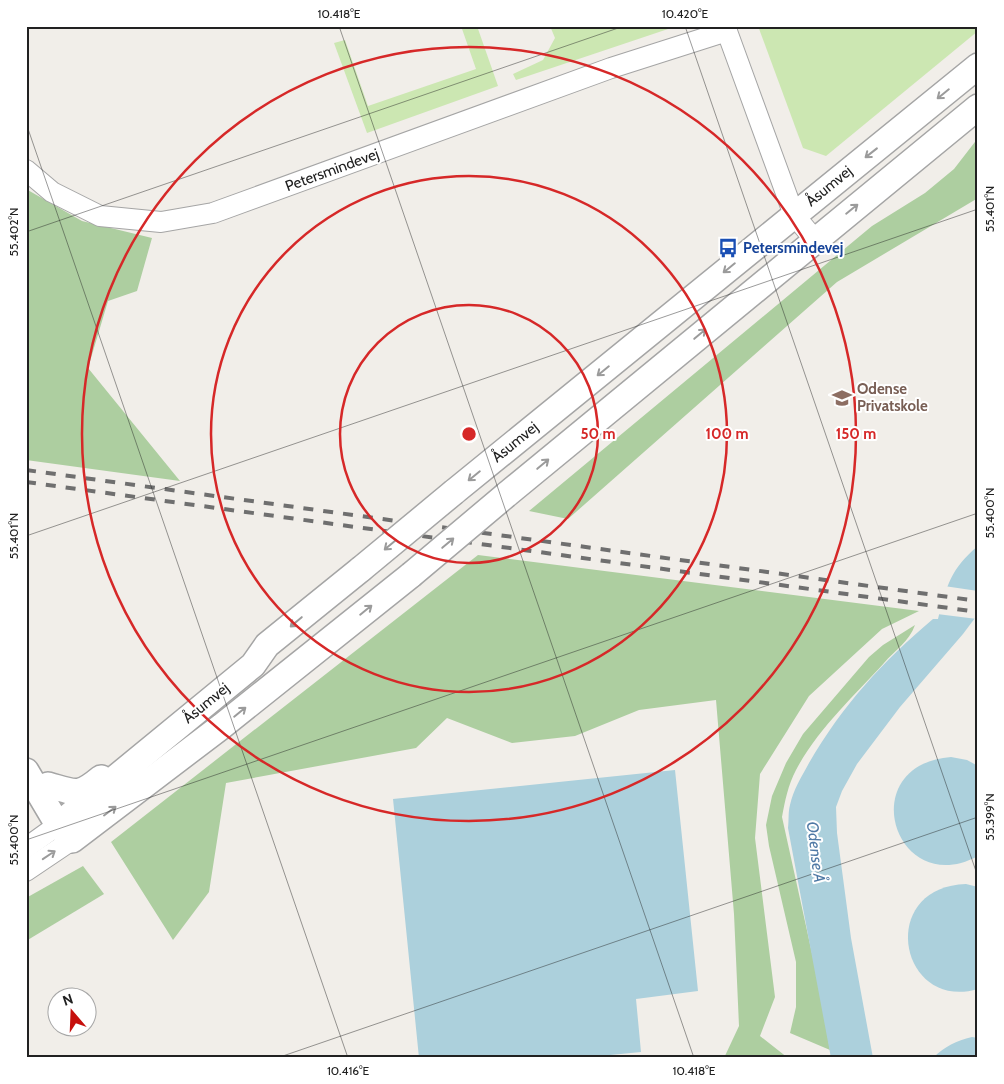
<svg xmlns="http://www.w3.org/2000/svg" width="1004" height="1084" font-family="Cabin,sans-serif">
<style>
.grass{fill:#cce7b2}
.forest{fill:#adcea0}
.water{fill:#acd0dc}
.pier{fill:#f1eee9}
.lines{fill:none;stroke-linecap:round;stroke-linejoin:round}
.minor-casing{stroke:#a5a5a5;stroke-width:22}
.tertiary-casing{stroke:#a5a5a5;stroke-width:28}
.minor{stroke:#fff;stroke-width:20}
.tertiary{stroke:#fff;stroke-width:25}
.rail{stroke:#6f6f6f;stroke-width:4;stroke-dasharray:10 10;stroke-linecap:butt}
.tertiary-bridge-casing{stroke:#a5a5a5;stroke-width:28;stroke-linecap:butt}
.tertiary-bridge{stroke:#fff;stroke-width:25}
.oneway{stroke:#9b9b9b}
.ticks{fill:none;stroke:#212121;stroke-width:1;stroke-opacity:0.45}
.ring{fill:none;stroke:#d62828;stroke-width:2.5}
.labels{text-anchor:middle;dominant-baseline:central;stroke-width:4;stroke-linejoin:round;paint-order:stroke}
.street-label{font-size:15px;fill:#212121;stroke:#fff}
.transit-label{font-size:15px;font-weight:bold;fill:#164399;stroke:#fff;text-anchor:start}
.education-label{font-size:15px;font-weight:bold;fill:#785e54;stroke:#fff;text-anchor:start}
.water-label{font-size:16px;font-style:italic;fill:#4f79a5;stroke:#fff}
.centre{fill:#d62828;stroke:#fff;stroke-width:2.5}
.ring-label{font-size:15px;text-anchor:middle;font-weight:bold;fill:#d62828;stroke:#fff;stroke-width:4;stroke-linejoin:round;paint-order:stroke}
.neatline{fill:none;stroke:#212121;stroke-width:2}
.ticks-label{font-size:12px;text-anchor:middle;fill:#212121}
</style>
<rect width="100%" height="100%" fill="#f1eee9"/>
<g class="grass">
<polygon points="461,26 477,26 498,86 367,133 334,43 345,40 368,106 476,69"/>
<polygon points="550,26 677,26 516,80 513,74 543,60 555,38"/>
<polygon points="758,26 978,26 978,31 826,156 803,148"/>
</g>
<g class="forest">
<polygon points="978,138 978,198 837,282 568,519 529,511 872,226 925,193 954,169"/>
<polygon points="26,189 82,221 152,238 137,291 108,301 88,368 180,481 26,460"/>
<polygon points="478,555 919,611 882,629 809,696 760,774 755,838 775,997 760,1036 788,1058 724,1058 739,1026 734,914 716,700 639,710 575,736 512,743 447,718 416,748 226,783 209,892 173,940 111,842"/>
<path d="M915 625C909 642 895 650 884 663 854 696 817 730 796 770 788 785 785 801 782 817L819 985 830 1050 790 1033 796 1007V962L769 846 766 825 772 796 786 763 803 734 869 657 883 645Z"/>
<polygon points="83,866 104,894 26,941 26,898"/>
</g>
<g class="water">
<path d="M978 546V614L963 634 900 707 857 764 842 791 836 807 837 833 851 938 873 1058H831L788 828C789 820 788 812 790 805 793 790 802 776 809 763 842 706 883 661 933 619H938C946 587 951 568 978 546Z"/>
<path d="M951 757 967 760 978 766V856C895 901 852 765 951 757Z"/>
<polygon points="675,770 698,991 636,999 641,1052 580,1058 419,1058 393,799"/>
<path d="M966 884 978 887V989C899 1012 876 887 966 884Z"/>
<path d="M972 1037 978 1038V1058H933C945 1046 956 1041 972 1037Z"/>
</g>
<polygon class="pier" points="944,586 978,591 977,619 937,614"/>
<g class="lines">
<defs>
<g id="minor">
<polyline points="725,26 794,215 814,239"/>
<polyline points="26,170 52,192 100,216 161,222 213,213 611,68 727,31"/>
<polyline points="26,848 58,825"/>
<polyline points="26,871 72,840"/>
</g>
<g id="tertiary">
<polyline points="454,492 978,66"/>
<polyline points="506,495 978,107"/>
<polyline points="26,771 58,825 72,840 222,726 411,575"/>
<path d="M48 785C76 793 78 797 101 778"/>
<polyline points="58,825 253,665 267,645 361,569"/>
</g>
</defs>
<use href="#minor" class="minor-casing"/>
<use href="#tertiary" class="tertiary-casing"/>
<use href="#minor" class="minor"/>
<use href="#tertiary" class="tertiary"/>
<g class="rail">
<polyline points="26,470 978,601"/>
<polyline points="26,482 978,612"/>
</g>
<defs>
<g id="tertiary-bridge">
<polyline points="361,569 454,492"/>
<polyline points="411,575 506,495"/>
</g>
</defs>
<use href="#tertiary-bridge" class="tertiary-bridge-casing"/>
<use href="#tertiary-bridge" class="tertiary-bridge"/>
</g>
<defs><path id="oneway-shaft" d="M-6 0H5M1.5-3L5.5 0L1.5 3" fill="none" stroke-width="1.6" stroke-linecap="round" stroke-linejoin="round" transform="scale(1.25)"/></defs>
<g class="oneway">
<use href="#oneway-shaft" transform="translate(943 94) rotate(141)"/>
<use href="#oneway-shaft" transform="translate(871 153) rotate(142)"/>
<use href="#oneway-shaft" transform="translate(852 209) rotate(-39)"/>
<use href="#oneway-shaft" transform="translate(729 268) rotate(141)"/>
<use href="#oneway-shaft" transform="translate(700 334) rotate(-40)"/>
<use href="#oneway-shaft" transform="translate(603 371) rotate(141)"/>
<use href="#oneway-shaft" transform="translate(543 464) rotate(-40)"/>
<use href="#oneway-shaft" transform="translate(474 476) rotate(141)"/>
<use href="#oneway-shaft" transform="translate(448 543) rotate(-40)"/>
<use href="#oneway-shaft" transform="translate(390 545) rotate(140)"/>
<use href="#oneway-shaft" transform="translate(366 610) rotate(-39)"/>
<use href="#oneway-shaft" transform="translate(296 622) rotate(140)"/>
<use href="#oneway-shaft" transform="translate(240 712) rotate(-39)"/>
<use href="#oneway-shaft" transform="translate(110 811) rotate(-37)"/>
<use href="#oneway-shaft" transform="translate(49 855) rotate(-34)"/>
</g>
<path class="ticks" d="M339 26 694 1058M685 26 978 877M26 123 348 1058M26 232 624 26M26 536 978 209M26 840 978 513M277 1058 978 817"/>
<g class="ring">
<circle cx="469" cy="434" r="129"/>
<circle cx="469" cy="434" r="258"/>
<circle cx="469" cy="434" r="387"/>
</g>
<defs>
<symbol id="bus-bare" viewBox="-9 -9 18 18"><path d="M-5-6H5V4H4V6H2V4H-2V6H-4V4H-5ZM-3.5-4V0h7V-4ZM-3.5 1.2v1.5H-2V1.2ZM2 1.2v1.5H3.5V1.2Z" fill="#1a4fb4" stroke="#fff" stroke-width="2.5" paint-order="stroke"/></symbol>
<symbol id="school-bare" viewBox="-9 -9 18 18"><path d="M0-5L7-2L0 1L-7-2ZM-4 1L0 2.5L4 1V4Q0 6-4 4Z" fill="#8d6e63" stroke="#fff" stroke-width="2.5" paint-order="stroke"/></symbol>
</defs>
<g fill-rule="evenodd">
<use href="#bus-bare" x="714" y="234" width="28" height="28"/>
<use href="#school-bare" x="828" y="384" width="28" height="28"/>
</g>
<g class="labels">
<g class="street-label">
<text transform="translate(332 170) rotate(-20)">Petersmindevej</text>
<text transform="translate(829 186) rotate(-39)">Åsumvej</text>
<text transform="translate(515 442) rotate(-39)">Åsumvej</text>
<text transform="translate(206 703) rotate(-39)">Åsumvej</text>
</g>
<g class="transit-label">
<text x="743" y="248">Petersmindevej</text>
</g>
<g class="education-label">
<text x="857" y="389">Odense<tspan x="857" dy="17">Privatskole</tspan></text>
</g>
<g class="water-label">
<text transform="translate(816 852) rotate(83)">Odense Å</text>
</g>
</g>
<circle cx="469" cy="434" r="8" class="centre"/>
<g class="ring-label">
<text x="598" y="439">50 m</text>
<text x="727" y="439">100 m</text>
<text x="856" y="439">150 m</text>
</g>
<rect width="1004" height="1084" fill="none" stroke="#ffffff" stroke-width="55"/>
<g transform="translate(72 1012) rotate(341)"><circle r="24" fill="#ffffff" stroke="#a6a6a6"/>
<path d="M0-4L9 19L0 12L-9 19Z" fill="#c60f0c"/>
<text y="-8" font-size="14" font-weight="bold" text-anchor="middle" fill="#212121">N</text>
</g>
<rect x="28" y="28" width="948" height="1028" class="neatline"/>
<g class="ticks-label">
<text x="339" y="18">10.418°E</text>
<text x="685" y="18">10.420°E</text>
<text transform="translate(990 209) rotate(-90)" y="4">55.401°N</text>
<text transform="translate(14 232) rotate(-90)" y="4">55.402°N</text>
<text transform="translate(990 513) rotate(-90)" y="4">55.400°N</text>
<text transform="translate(14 536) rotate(-90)" y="4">55.401°N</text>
<text transform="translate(990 817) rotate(-90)" y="4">55.399°N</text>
<text transform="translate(14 840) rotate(-90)" y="4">55.400°N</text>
<text x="348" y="1075">10.416°E</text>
<text x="694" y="1075">10.418°E</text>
</g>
</svg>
